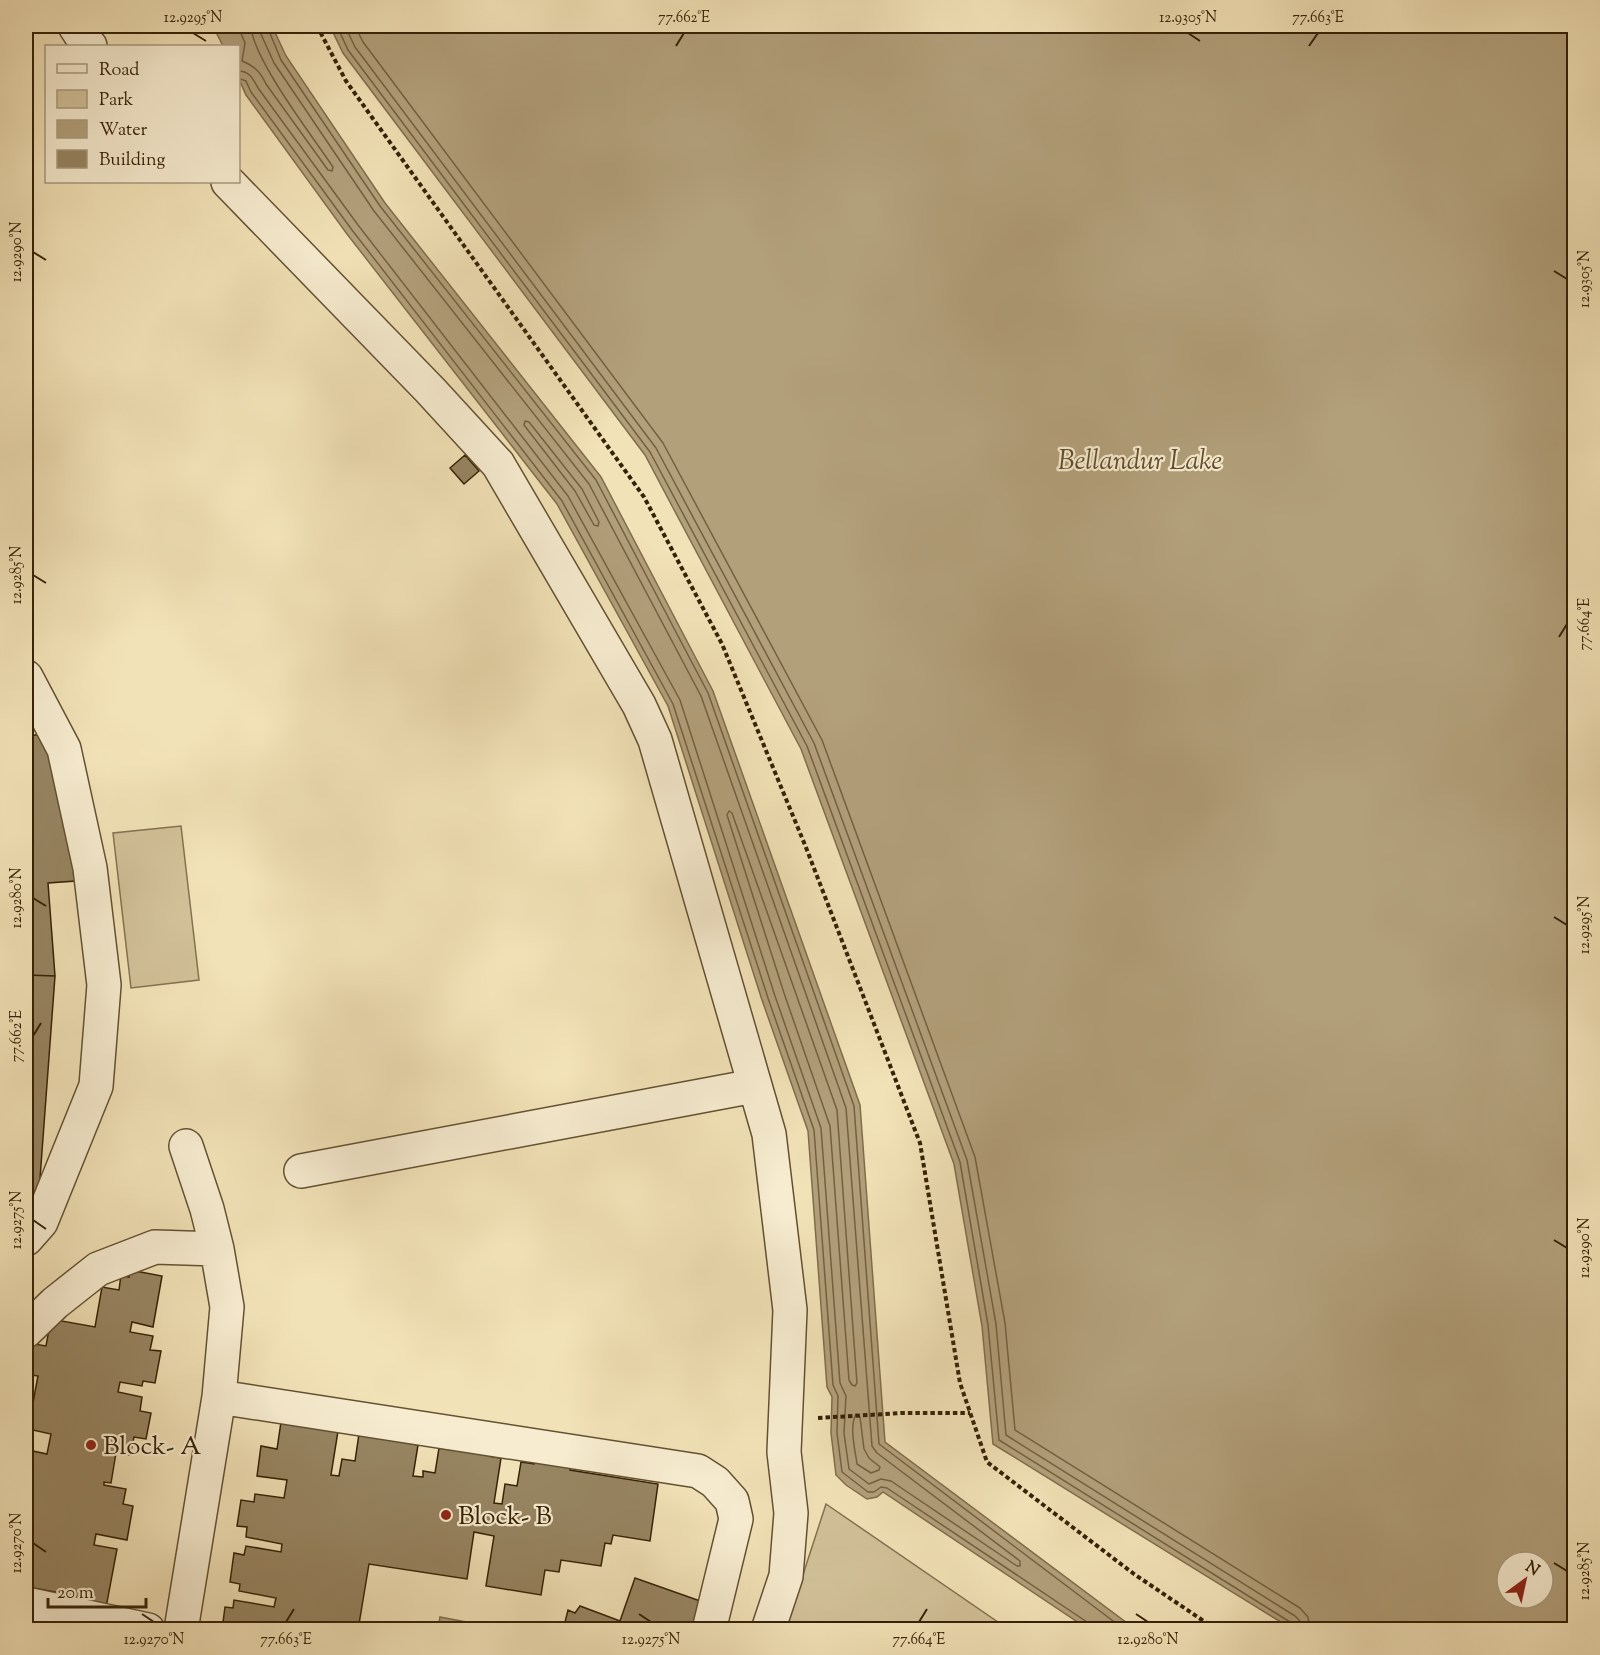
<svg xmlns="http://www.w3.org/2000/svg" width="1600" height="1655" viewBox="0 0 1600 1655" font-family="'Sorts Mill Goudy',serif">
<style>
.green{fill:#d2c199;stroke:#847150;stroke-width:1.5}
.water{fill:#b2a07b;stroke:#806d4c;stroke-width:1.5;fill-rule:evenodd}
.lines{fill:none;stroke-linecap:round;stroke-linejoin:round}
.shore{stroke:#746040;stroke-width:1.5}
.building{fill:#978562;stroke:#352106;stroke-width:1.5}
.street-casing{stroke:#645132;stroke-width:36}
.path{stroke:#352106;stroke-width:4;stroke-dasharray:4.5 3;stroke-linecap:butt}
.street{stroke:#f7ecd0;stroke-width:33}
.ticks{fill:none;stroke:#352106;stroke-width:2}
.poi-dot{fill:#8f2418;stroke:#f7ecd0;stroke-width:2}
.labels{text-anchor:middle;stroke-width:4.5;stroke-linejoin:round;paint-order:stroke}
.poi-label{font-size:26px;fill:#352106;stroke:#f7ecd0;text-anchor:start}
.water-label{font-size:27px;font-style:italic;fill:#614d2f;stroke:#f7ecd0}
.neatline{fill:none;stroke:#352106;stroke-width:2}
.ticks-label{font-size:15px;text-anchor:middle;fill:#352106}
</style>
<rect width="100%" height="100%" fill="#f2e2b7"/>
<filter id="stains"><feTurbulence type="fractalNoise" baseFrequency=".00333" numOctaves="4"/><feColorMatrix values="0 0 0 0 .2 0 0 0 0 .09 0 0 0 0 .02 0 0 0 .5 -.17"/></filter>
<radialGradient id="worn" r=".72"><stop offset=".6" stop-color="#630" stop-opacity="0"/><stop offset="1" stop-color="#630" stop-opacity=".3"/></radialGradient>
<path class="green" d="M181,826L199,980L131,988L113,833Z
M826,1504L1008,1629L785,1630Z"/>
<path class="water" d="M213,26H272L286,56L385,203L601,477L713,691L860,1105L885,1442L1135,1629H1088L883,1492L877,1497L867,1499L846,1485L836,1475L831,1433L832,1397L827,1387L808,1131L762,1000L668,706L557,504L347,234L246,95L239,79L238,46H223Z
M330,26H1574V1629H1292L993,1444L982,1326L954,1164L801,749L645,455L343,53ZM1507,1562H1543V1598H1507Z
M440,1617L488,1626L487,1629H438Z"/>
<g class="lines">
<path class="shore" d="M238,26L245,43L242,61C254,66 260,71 266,84L328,170L332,171L333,167C313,137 252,58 251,26
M267,26L281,60L380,206L596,480L708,693L854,1106L879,1444L1125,1630
M337,26L348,50L650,452L807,746L960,1162L988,1325L999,1440L1290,1622L1294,1630
M345,26L355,47L656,448L814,743L967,1160L996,1324L1006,1435L1295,1616L1300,1621L1301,1630
M355,26L363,42L663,443L822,740L975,1157L1005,1323L1015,1430L1300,1608L1308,1617L1310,1630
M238,71C250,71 253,79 258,88L358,225L568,496L680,700L775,996L821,1128L840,1383L846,1396L844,1433L849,1469L869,1484L881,1479L891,1481L1017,1566H1020V1561L877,1453L872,1446L846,1108L701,696L589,484L374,211L274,63L260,32V26
M238,78L246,81L251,92L352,230L562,501L673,704L768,998L814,1130L833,1385L838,1396L837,1433L842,1472L868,1492H874L881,1487L887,1488L1087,1622L1091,1630
M525,421L529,422L582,489L599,522L598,526L594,525L575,491L524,425Z
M729,811L732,813L837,1110L857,1383L855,1386L852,1385L849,1380L830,1126L784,993L727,815Z
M856,1414L860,1417L864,1449L869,1458L880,1467L879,1470L871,1473L857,1464C855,1449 849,1427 856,1414Z"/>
</g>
<path class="building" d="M465,455L479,471L464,484L450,468Z
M49,732L76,881L48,883L55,976L26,975V737Z
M26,975L55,976L39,1192L26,1190Z
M130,1270L162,1276L153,1327L132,1322L130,1332L153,1336L150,1350L161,1351L155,1383L143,1381L142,1386L120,1382L118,1392L142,1397L140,1411L151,1413L146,1439L134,1437L130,1455L116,1453L111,1483L104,1482V1485L126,1489L123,1504L133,1506L127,1540L96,1534L94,1545L117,1549L105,1613L59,1605L61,1593L29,1587L27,1597L26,1596V1501L29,1483L26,1482V1463L28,1450L47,1454L51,1434L28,1429L38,1376L26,1374V1358L28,1343L46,1346L51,1319L95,1327L102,1287L119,1290L121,1275L129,1277Z
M281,1422L338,1431L331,1475L339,1476L342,1459L355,1461L359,1434L409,1432L407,1443L418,1445L413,1476L423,1477V1471L435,1473L439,1448L452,1450L454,1439L490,1445L489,1456L501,1458L494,1503L502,1504L505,1484L517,1486L521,1462L534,1464L535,1454L571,1460L570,1470L658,1484L650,1541L613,1535L611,1544L605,1543L601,1566L561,1560L559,1572L545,1570L541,1595L486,1586L494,1536L474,1532L467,1579L369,1564L358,1630H222L225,1607L233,1608L234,1600L274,1607L276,1598L239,1591L240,1584L230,1582L234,1553L244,1555L246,1546L281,1552L282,1544L246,1537L247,1527L237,1526L241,1500L254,1502L255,1494L284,1498L287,1480L257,1476L261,1446L277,1449Z
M635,1578L703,1602L694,1630H563L568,1610L575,1613L580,1606L620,1621Z"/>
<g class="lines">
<defs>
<path id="street" d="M75,26L86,43L90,46
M228,182L430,390L498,464L639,705L655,740L769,1134L790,1310L784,1452L791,1513L786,1576L768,1630
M26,677L64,749L90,868L104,985L96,1086L41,1222L26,1239
M301,1171L754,1086
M26,1331L55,1303L98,1269L155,1247L217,1249
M219,1397L698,1471L715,1482L732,1501L736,1519L709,1630
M26,1604L148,1630
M181,1630L219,1397L227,1307L217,1249L207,1209L186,1146"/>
</defs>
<use href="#street" class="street-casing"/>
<path class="path" d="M317,26L346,81L644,497L722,644L805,845L920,1143L960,1383L987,1462L1134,1574L1217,1630
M818,1418L902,1413H970"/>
<use href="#street" class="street"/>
</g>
<path class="ticks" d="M193,33L206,41M1188,33L1200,41M676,46L684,33M1309,46L1318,33M33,252L46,260M1554,271L1567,279M33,575L46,583M1559,637L1567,624M33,898L46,906M1554,917L1567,925M33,1036L41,1023M33,1220L46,1229M1554,1240L1567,1248M33,1543L46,1552M1554,1563L1567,1571M142,1614L154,1622M639,1614L651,1622M1136,1614L1148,1622M286,1622L294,1609M919,1622L927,1609"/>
<g class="poi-dot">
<circle cx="91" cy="1445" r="6"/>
<circle cx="446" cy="1515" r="6"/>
</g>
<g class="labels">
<g class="poi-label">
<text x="103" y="1454">Block- A</text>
<text x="458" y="1524">Block- B</text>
</g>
<g class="water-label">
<text x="1140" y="469">Bellandur Lake</text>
</g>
</g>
<rect width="1600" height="1655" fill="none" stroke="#f2e2b7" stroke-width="66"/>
<rect x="45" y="45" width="195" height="138" fill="#f7ecd0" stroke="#a99b7f" stroke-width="1.5"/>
<rect x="57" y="64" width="30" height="9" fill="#f7ecd0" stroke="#a99b7f" stroke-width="1.5"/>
<text x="99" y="75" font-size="18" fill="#352106">Road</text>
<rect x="57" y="90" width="30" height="18" fill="#d2c199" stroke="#a99b7f" stroke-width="1.5"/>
<text x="99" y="105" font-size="18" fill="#352106">Park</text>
<rect x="57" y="120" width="30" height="18" fill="#b2a07b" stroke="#a99b7f" stroke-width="1.5"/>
<text x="99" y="135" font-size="18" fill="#352106">Water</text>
<rect x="57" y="150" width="30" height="18" fill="#978562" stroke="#a99b7f" stroke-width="1.5"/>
<text x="99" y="165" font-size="18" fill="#352106">Building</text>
<g transform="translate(1525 1580) rotate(33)"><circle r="28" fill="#f7ecd0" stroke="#a99b7f" stroke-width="1.5"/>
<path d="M0-4.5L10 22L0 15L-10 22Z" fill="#8f2418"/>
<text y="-9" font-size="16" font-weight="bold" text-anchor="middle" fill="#352106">N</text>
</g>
<path d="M48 1598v9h98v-9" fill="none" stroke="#352106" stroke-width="3"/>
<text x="57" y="1598" font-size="18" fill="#352106" stroke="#f7ecd0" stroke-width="4.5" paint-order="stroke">20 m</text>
<rect x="33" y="33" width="1534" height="1589" class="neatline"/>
<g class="ticks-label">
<text x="193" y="22">12.9295°N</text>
<text x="684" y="22">77.662°E</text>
<text x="1188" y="22">12.9305°N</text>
<text x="1318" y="22">77.663°E</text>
<text transform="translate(16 252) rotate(-90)" y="5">12.9290°N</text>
<text transform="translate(1584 279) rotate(-90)" y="5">12.9305°N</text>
<text transform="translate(16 575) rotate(-90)" y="5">12.9285°N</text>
<text transform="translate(1584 624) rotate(-90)" y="5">77.664°E</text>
<text transform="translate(16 898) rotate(-90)" y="5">12.9280°N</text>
<text transform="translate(1584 925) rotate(-90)" y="5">12.9295°N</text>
<text transform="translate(16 1036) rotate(-90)" y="5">77.662°E</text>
<text transform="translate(16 1220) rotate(-90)" y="5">12.9275°N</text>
<text transform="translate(1584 1248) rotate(-90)" y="5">12.9290°N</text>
<text transform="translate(16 1543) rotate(-90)" y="5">12.9270°N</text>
<text transform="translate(1584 1571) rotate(-90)" y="5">12.9285°N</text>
<text x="154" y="1644">12.9270°N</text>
<text x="286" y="1644">77.663°E</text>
<text x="651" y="1644">12.9275°N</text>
<text x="919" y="1644">77.664°E</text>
<text x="1148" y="1644">12.9280°N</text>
</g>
<rect width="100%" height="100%" filter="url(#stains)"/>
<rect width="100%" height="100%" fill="url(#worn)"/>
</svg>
